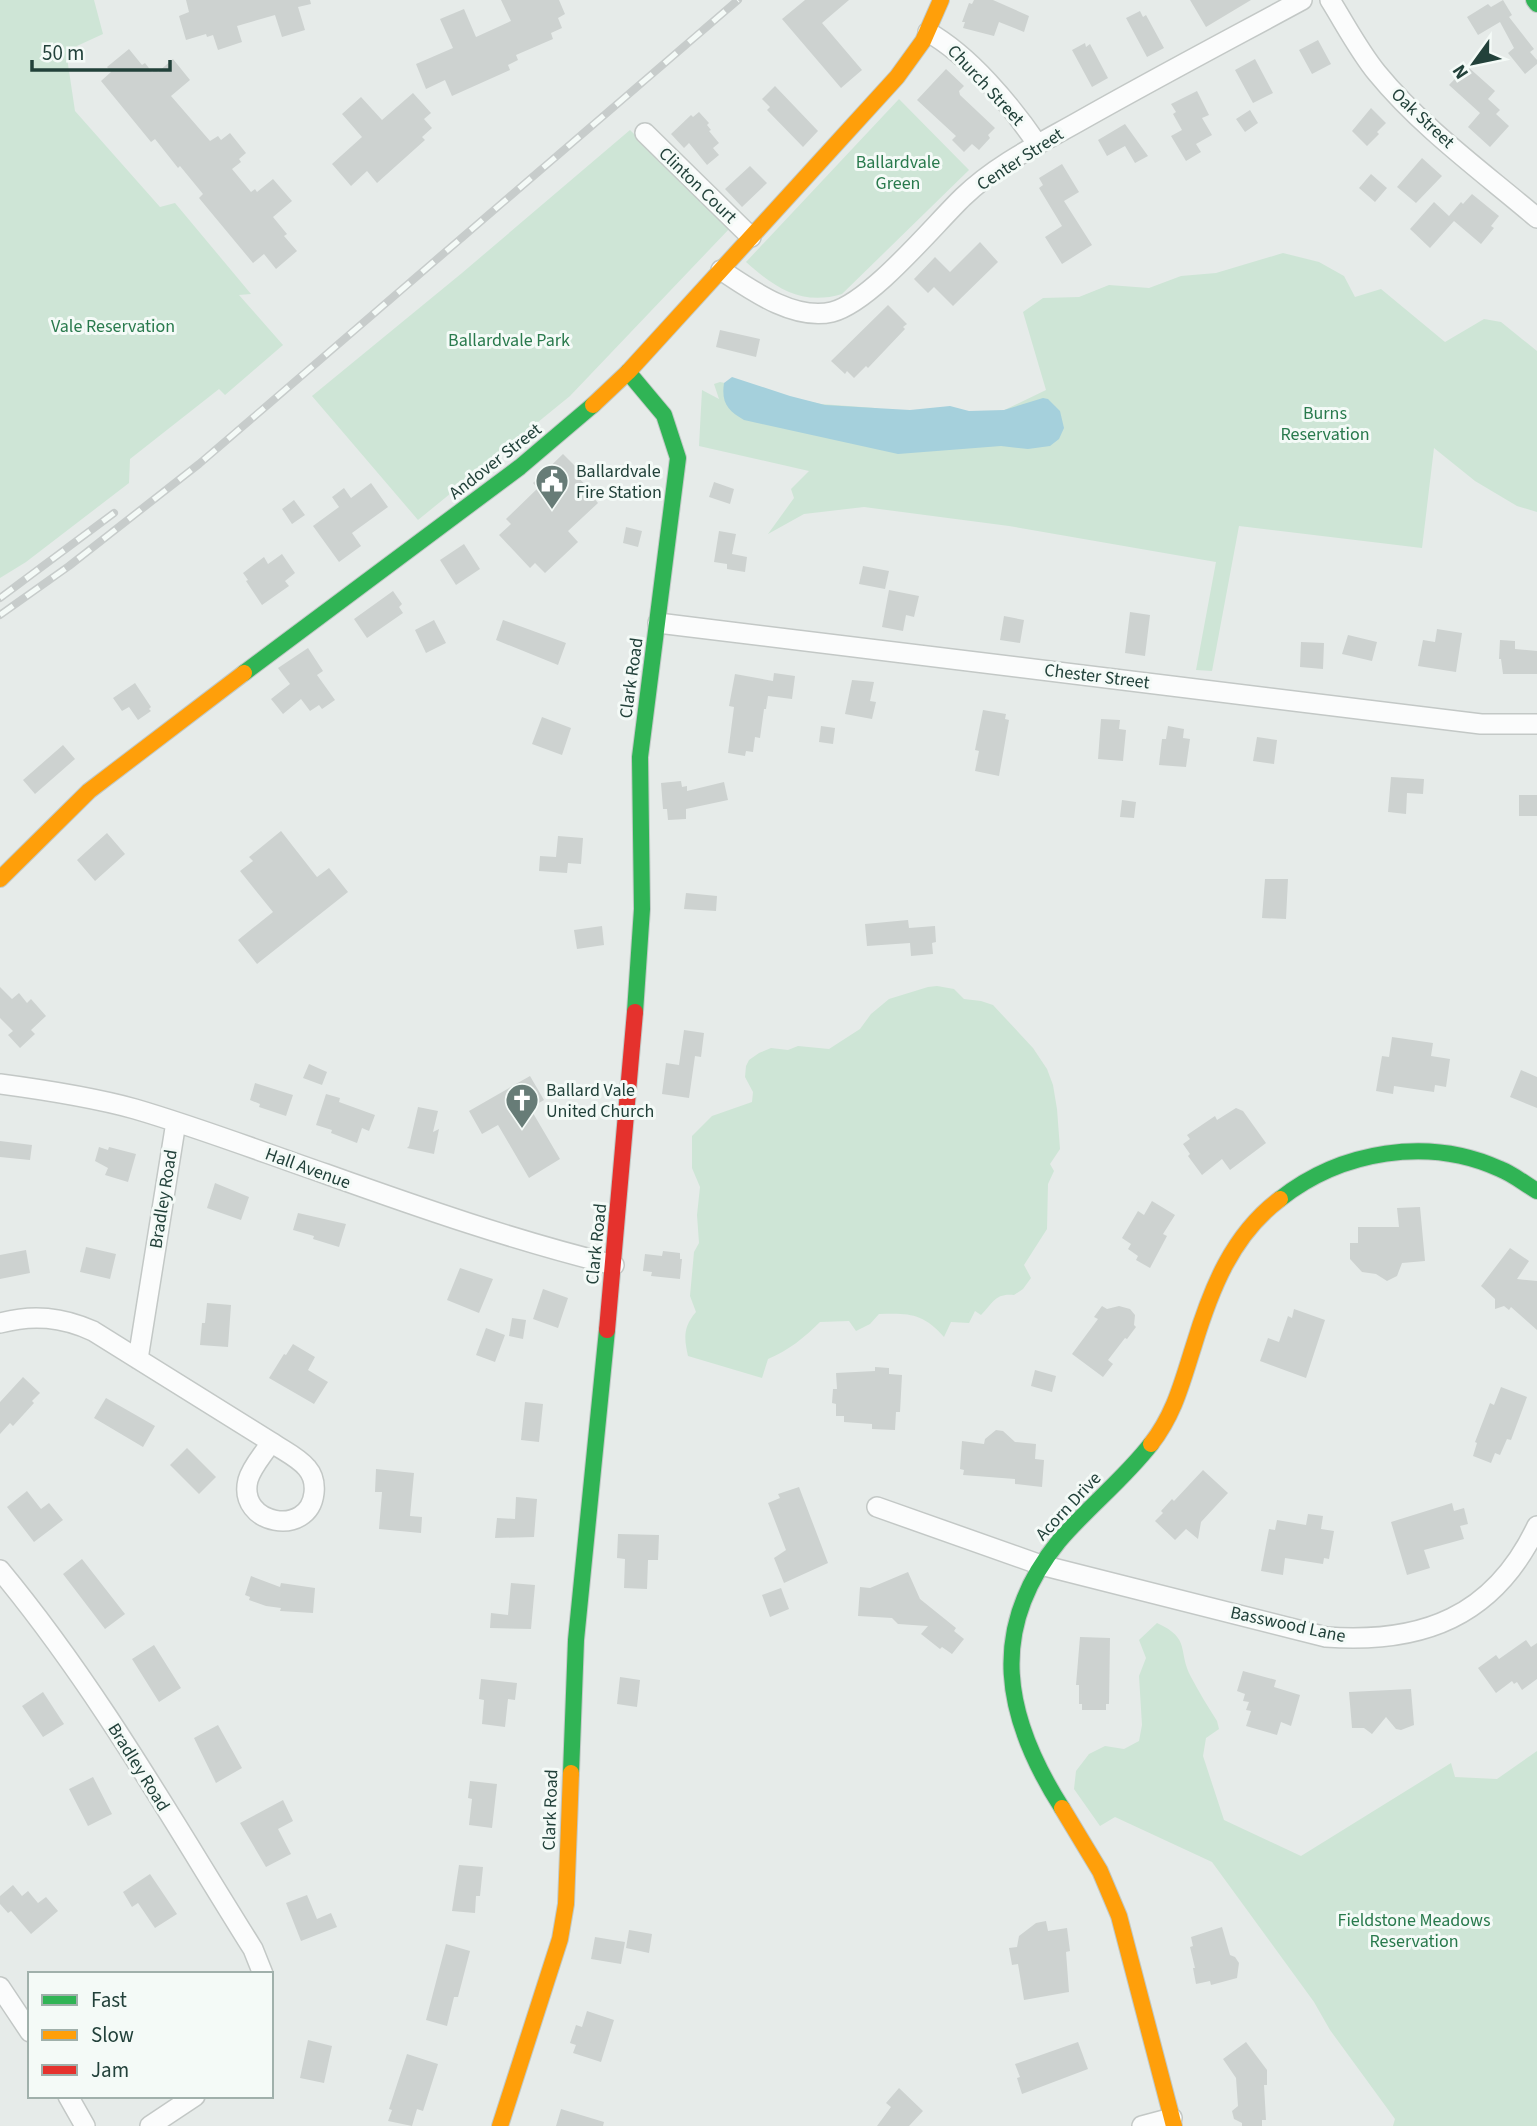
<svg xmlns="http://www.w3.org/2000/svg" width="1537" height="2126" viewBox="0 0 1537 2126" font-family="'Source Sans 3',sans-serif">
<style>
.green{fill:#cee5d6}
.water{fill:#a5d0dc}
.building{fill:#cdd2d0}
.lines{fill:none;stroke-linecap:round;stroke-linejoin:round}
.street-casing{stroke:#c3c8c6;stroke-width:22}
.fast-casing{stroke:#c1c9c6;stroke-width:18}
.slow-casing{stroke:#c1c9c6;stroke-width:18}
.jam-casing{stroke:#c1c9c6;stroke-width:18}
.street{stroke:#fbfcfc;stroke-width:19}
.fast{stroke:#30b455;stroke-width:16}
.slow{stroke:#ff9f0a;stroke-width:16}
.jam{stroke:#e5322d;stroke-width:16}
.rail-casing{stroke:#c7cccb;stroke-width:8}
.rail{stroke:#f4faf7;stroke-width:5;stroke-dasharray:16;stroke-linecap:butt}
.labels{text-anchor:middle;stroke-width:6;stroke-linejoin:round;paint-order:stroke}
.street-label{font-size:18px;fill:#22413a;stroke:#f4faf7}
.park-label{font-size:18px;fill:#297a4d;stroke:#f4faf7}
.poi-label{font-size:18px;fill:#22413a;stroke:#f4faf7;text-anchor:start}
</style>
<rect width="100%" height="100%" fill="#e6ebe9"/>
<path class="green" d="M0,0H94L103,34L66,51L75,111L160,207L175,203L251,294L239,295L283,345L225,395L219,389L130,459L129,483L26,562L0,578Z
M899,99L969,170L842,294C802,306 775,288 746,262Z
M630,130L730,228L570,396L418,520L312,396L462,273Z
M1283,253L1319,262L1344,276L1355,297L1381,289L1445,342L1484,319L1501,322L1537,351V512L1517,506L1475,481L1434,448L1422,548L1239,526L1212,671L1196,670L1216,562L1009,526L864,507L804,514L768,534L794,498L791,489L809,471L699,446L702,390L719,399L714,384L720,382L821,404L875,408L900,413L996,414L1046,390L1023,312L1043,298L1079,297L1109,285L1149,288L1181,276L1216,273Z
M937,986L954,989L964,999L981,1001L993,1005L1033,1048L1047,1069L1053,1085L1057,1109L1060,1149L1050,1164L1054,1171L1048,1184L1047,1229L1024,1265L1031,1278L1023,1289L1014,1295C995,1293 993,1303 981,1315L975,1311L969,1323L951,1322L944,1337C923,1313 909,1313 879,1314L870,1324L856,1331L849,1321L820,1322C804,1338 789,1350 768,1359L762,1378L688,1356C684,1338 683,1327 696,1312L690,1296L694,1252L699,1243L697,1215L700,1187L692,1168V1136L712,1116L752,1102L753,1092L745,1077L746,1066L749,1060L759,1053L771,1048L788,1050L798,1046L829,1049L860,1029L871,1014L889,999L928,987Z
M1157,1623C1192,1639 1177,1651 1191,1677C1199,1692 1208,1707 1217,1721L1219,1729L1206,1738L1203,1756L1224,1820L1301,1856L1451,1763L1455,1777L1497,1779L1537,1751V2126H1393L1395,2119L1330,2030L1314,2002L1212,1862L1115,1817L1100,1826L1074,1789L1076,1771L1089,1754L1105,1746L1124,1749L1139,1741L1142,1725L1139,1676L1146,1658L1139,1640Z"/>
<path class="water" d="M732,377L790,396L825,405L875,408L910,410L950,406L969,411L1004,410L1043,398L1048,399L1060,411L1064,428L1059,439L1050,446L1028,449L1001,446L898,454L744,420C728,411 721,403 724,383Z"/>
<path class="building" d="M186,0H310L311,4L298,7L305,30L282,37L275,15L237,26L242,42L218,50L213,35L207,37L206,34L186,40L179,16L189,12Z
M501,0H559L565,14L558,18L562,28L551,33L553,39L516,55L518,60L508,65L510,70L452,96L445,80L426,89L416,64L453,48L440,19L464,9L476,37L511,21Z
M805,0H849L822,23L862,70L841,88L782,19Z
M974,0H993L1029,16L1024,32L999,22L994,36L963,28L965,22H962L969,3L972,4Z
M1190,0H1251L1206,27Z
M1503,0L1512,15L1509,17L1534,49L1530,52L1537,60V64L1525,74L1508,53L1514,48L1500,22L1478,35L1467,17L1488,4L1491,7Z
M1140,11L1143,17L1146,15L1164,48L1147,57L1126,18Z
M1318,40L1331,64L1312,74L1299,50Z
M1085,43L1086,47L1090,44L1108,78L1092,87L1072,50Z
M129,49L142,65L145,63L152,72L156,69L158,72L173,59L190,80L171,96L210,141L218,136L221,140L230,133L246,153L239,159L241,162L232,169L251,192L255,189L257,192L273,179L292,201L273,217L287,234L284,236L297,251L276,269L264,254L253,263L199,198L203,194L180,166L178,168L155,139L151,142L101,81L111,72L107,67Z
M1255,59L1273,93L1253,103L1235,70Z
M1467,66L1495,91L1488,99L1500,110L1496,114L1509,126L1490,147L1468,127L1480,113L1449,85Z
M946,69L964,86L959,91L960,95L995,128L988,135L990,138L979,150L972,144L964,152L952,140L956,136L917,100Z
M775,86L818,131L803,147L767,110L770,107L762,99Z
M1197,91L1209,115L1202,118L1212,135L1196,144L1201,152L1186,161L1171,136L1182,130L1173,114L1176,112L1171,104Z
M413,93L431,113L424,119L432,128L422,137L425,140L377,183L367,171L351,186L332,164L362,137L342,114L361,97L382,120Z
M1371,108L1386,123L1377,132L1379,134L1367,146L1352,131Z
M1250,110L1258,123L1245,132L1236,119Z
M699,112L709,123L707,125L711,130L709,131L719,143L713,148L719,155L707,165L689,143L684,148L671,134L691,115L693,117Z
M1125,124L1148,156L1135,163L1125,146L1107,156L1098,140Z
M1422,158L1442,176L1416,203L1397,187Z
M1062,164L1079,192L1064,201L1092,245L1062,264L1045,237L1062,226L1039,188L1043,185L1039,178Z
M750,166L767,183L742,207L725,189Z
M1371,174L1387,188L1375,202L1359,188Z
M1472,194L1499,216L1491,226L1494,228L1481,244L1454,221L1430,248L1410,229L1434,202L1449,216L1461,202L1463,204Z
M980,242L998,262L953,306L934,287L928,293L914,279L935,257L950,272Z
M888,305L907,324L903,327L905,329L868,368L866,366L854,378L847,371L845,374L831,361Z
M720,330L760,339L756,357L716,347Z
M563,454L579,470L575,474L594,494L592,496L598,503L568,531L578,542L545,573L535,563L530,568L499,535L511,524L506,519L538,488L533,483Z
M714,482L734,489L730,504L709,497Z
M371,483L388,507L352,533L361,546L339,562L313,526L339,507L332,497L344,488L351,498Z
M294,500L305,515L292,524L282,509Z
M626,527L642,531L638,547L623,543Z
M719,531L736,534L732,554L747,557L745,572L727,569V564L714,562Z
M464,544L480,569L456,585L440,560Z
M282,554L295,573L285,581L289,586L262,605L246,581L248,580L243,573L264,557L268,564Z
M863,566L889,571L885,589L859,584Z
M889,590L919,596L914,617L906,615L903,631L882,627Z
M393,591L402,604L399,607L403,613L367,638L354,619Z
M1130,612L1150,615L1145,656L1125,653Z
M1004,616L1024,620L1020,643L1000,640Z
M434,620L446,643L426,653L415,630Z
M503,620L566,643L558,665L496,640Z
M1437,629L1462,633L1456,672L1418,666L1423,640L1435,642Z
M1348,635L1377,642L1372,661L1342,654Z
M1500,640L1515,641V649L1537,651V674H1503L1501,659H1499Z
M1301,642L1324,643L1323,669L1300,667Z
M308,648L323,671L317,675L335,700L322,709L319,705L310,711L301,699L283,714L271,699L290,684L278,668Z
M774,673L795,676L792,699L768,696L766,709H764L760,738L755,737L753,752L746,751L745,756L728,753L734,707L729,706L735,674L773,681Z
M852,680L874,682L870,701L876,702L872,719L845,714Z
M135,683L151,707L149,709L151,711L138,720L129,707L122,711L113,698Z
M983,710L1006,714L1005,719L1009,720L999,776L975,771L979,751L975,750Z
M542,717L571,728L562,755L532,744Z
M1101,719L1120,720L1119,729L1126,730L1123,761L1098,759Z
M821,726L835,728L833,744L819,742Z
M1168,726L1184,729L1183,738L1190,739L1186,767L1159,765L1162,739H1166Z
M1257,737L1277,740L1274,764L1253,761Z
M63,745L75,759L35,794L23,780Z
M1391,777L1424,779L1423,794L1407,793L1406,814L1388,812Z
M681,781L682,787L687,786V791L724,782L728,800L686,809V819L668,820L667,809H663L661,783Z
M1519,795H1537V816H1519Z
M1122,800L1136,802L1134,818L1120,817Z
M281,831L317,877L329,868L348,892L257,964L238,940L273,912L240,871L253,861L249,857Z
M107,833L125,854L95,881L77,860Z
M558,836L583,838L581,864L568,863L567,873L539,871L540,856L556,857Z
M1265,879H1288L1286,919L1262,918Z
M686,893L717,896L716,911L684,909Z
M908,920L909,928L935,926L936,942L932,943L933,954L911,956L910,943L867,946L865,924Z
M602,926L604,945L577,949L574,930Z
M0,987L12,999L19,993L27,1003L31,999L46,1016L31,1030L35,1034L20,1048L8,1035L13,1031L0,1018Z
M684,1030L704,1033L701,1057L695,1056L689,1098L662,1094L666,1063L679,1065Z
M1392,1037L1433,1043L1431,1056L1450,1059L1446,1087L1435,1085L1434,1092L1394,1086L1393,1094L1376,1091L1382,1056L1389,1057Z
M309,1064L327,1072L322,1085L303,1078Z
M1521,1070L1537,1077V1108L1510,1097Z
M530,1076L544,1100L530,1108L560,1159L529,1178L498,1125L482,1134L469,1111Z
M255,1083L293,1095L286,1116L259,1107L260,1104L250,1100Z
M326,1094L340,1098L339,1102L375,1115L369,1131L362,1128L357,1143L331,1133L332,1130L316,1125Z
M418,1107L438,1111L433,1132L439,1129L434,1154L407,1148L409,1146Z
M1236,1108L1243,1111L1266,1143L1230,1170L1222,1159L1202,1175L1188,1156L1190,1154L1183,1144L1190,1139L1187,1135L1215,1116L1217,1120Z
M0,1141L32,1145L30,1160L0,1157Z
M99,1147L108,1150L109,1147L136,1154L128,1182L105,1175L108,1168L95,1161Z
M215,1183L249,1197L241,1220L207,1208Z
M1152,1201L1175,1215L1163,1234L1167,1236L1150,1268L1136,1260L1138,1256L1128,1249L1131,1244L1122,1238L1138,1211L1144,1215Z
M1420,1207L1425,1261L1402,1263L1397,1276L1387,1281L1376,1274L1362,1272L1350,1259V1243H1358V1227H1399L1397,1208Z
M298,1213L346,1224L339,1247L313,1239L314,1236L293,1230Z
M86,1247L116,1254L110,1279L80,1272Z
M1510,1248L1529,1261L1517,1279L1537,1281V1330L1511,1307L1509,1310L1504,1306L1495,1309V1299L1481,1286Z
M26,1250L30,1273L0,1279V1255Z
M663,1251L680,1253V1259H682L680,1279L651,1276L652,1272L643,1271L645,1254L662,1256Z
M460,1268L493,1279L479,1313L447,1300Z
M543,1289L568,1298L558,1328L533,1319Z
M207,1303L231,1305L228,1347L200,1345L202,1323H205Z
M1102,1306L1107,1309L1119,1306L1130,1309L1135,1315L1134,1325L1136,1327L1127,1339L1125,1338L1108,1360L1113,1364L1103,1377L1072,1354L1098,1319L1094,1317Z
M1294,1309L1325,1320L1306,1378L1260,1361L1268,1338L1279,1342L1288,1316L1292,1318Z
M512,1318L526,1320L523,1339L509,1336Z
M486,1328L505,1335L495,1362L476,1355Z
M293,1344L315,1357L308,1370L328,1382L314,1404L269,1378L284,1354L286,1355Z
M875,1367L889,1368V1374L902,1375L900,1412H896L895,1430L872,1429V1424L844,1422V1416H836V1404L832,1403L833,1389H837L836,1373L875,1371Z
M1035,1370L1056,1376L1052,1392L1031,1386Z
M23,1377L40,1393L32,1401L34,1403L13,1426L10,1423L0,1434V1402Z
M1501,1387L1527,1397L1511,1440L1507,1439L1500,1455L1495,1453L1491,1463L1473,1456L1477,1443L1475,1442L1490,1403L1494,1405Z
M106,1398L155,1426L143,1447L94,1418Z
M525,1402L543,1404L539,1442L521,1440Z
M996,1430L1003,1431L1015,1442L1036,1444L1035,1459L1044,1460L1042,1487L1015,1484V1479L963,1475L964,1470L960,1469L962,1441L984,1444L985,1439Z
M187,1448L216,1477L199,1494L170,1465Z
M376,1469L414,1473L410,1516L422,1517L421,1533L379,1529L382,1492H375Z
M1203,1470L1228,1493L1201,1522L1198,1539L1186,1529L1175,1540L1155,1521L1163,1513L1161,1511L1172,1499L1174,1501Z
M799,1487L828,1563L784,1583L774,1558L786,1550L768,1503L780,1498L778,1494Z
M27,1491L41,1509L49,1503L63,1520L34,1542L7,1507Z
M516,1497L537,1499L534,1537L495,1538L497,1518L515,1519Z
M1452,1503L1454,1511L1464,1508L1468,1524L1460,1526L1464,1539L1424,1550L1430,1568L1407,1575L1391,1522Z
M1308,1514L1323,1516L1321,1529L1334,1531L1329,1559L1324,1558L1323,1564L1285,1558L1283,1575L1261,1571L1269,1529L1275,1530L1277,1520L1306,1525Z
M618,1534L659,1535L658,1560H648L647,1589L624,1588L625,1559L617,1558Z
M82,1559L125,1614L105,1629L63,1574Z
M908,1572L920,1599L956,1628L954,1631L964,1639L952,1654L942,1647L940,1649L921,1634L928,1626L898,1624L892,1618L858,1616L860,1587L870,1588Z
M251,1576L280,1587L281,1583L315,1588L313,1613L280,1611L281,1608L266,1606L249,1600L250,1597L245,1595Z
M511,1583L535,1585L531,1629L490,1628L491,1613L508,1615Z
M781,1588L789,1609L770,1617L762,1595Z
M1080,1637L1110,1638L1109,1704H1106V1710H1082V1704H1079V1685H1076Z
M1526,1640L1531,1647L1537,1643V1679L1522,1690L1517,1682L1514,1684L1512,1681L1496,1693L1478,1668L1496,1655L1499,1659Z
M154,1645L181,1688L159,1702L132,1659Z
M1243,1671L1276,1680L1274,1687L1300,1695L1291,1726L1281,1722L1277,1735L1246,1726L1251,1711L1246,1710L1249,1702L1243,1701L1245,1694L1237,1691Z
M620,1677L640,1680L637,1707L617,1704Z
M481,1679L517,1683L515,1700L508,1699L505,1727L482,1724L484,1700L479,1699Z
M1411,1689L1414,1725L1401,1730L1396,1729L1386,1717L1372,1734L1364,1728H1352L1349,1692Z
M43,1692L64,1724L43,1737L22,1706Z
M218,1725L242,1768L216,1783L194,1738Z
M93,1777L112,1814L88,1826L69,1789Z
M470,1781L497,1784L492,1828L469,1825L472,1799L468,1798Z
M283,1800L293,1821L278,1829L291,1854L266,1867L240,1823Z
M459,1865L483,1867L480,1896H476L475,1913L452,1911Z
M150,1874L177,1914L155,1928L138,1903L132,1907L123,1892Z
M13,1885L22,1896L28,1891L38,1903L46,1897L58,1911L31,1934L11,1911L8,1913L0,1904V1896Z
M307,1895L317,1919L331,1913L337,1927L301,1941L286,1903Z
M1046,1921L1048,1931L1067,1928L1070,1951L1066,1952L1069,1992L1024,2000L1018,1964L1012,1965L1009,1948L1017,1947L1019,1936L1036,1923Z
M1222,1927L1230,1955L1235,1957L1239,1963L1237,1978L1211,1985L1210,1981L1196,1984L1193,1968H1195L1190,1947L1193,1946L1191,1937Z
M629,1930L652,1934L649,1953L626,1948Z
M595,1937L625,1942L621,1964L591,1959Z
M446,1944L470,1951L458,1997H454L447,2026L426,2020Z
M587,2011L614,2020L601,2062L573,2053L576,2045L570,2043L576,2025L582,2027Z
M308,2040L332,2046L324,2083L300,2078Z
M1078,2042L1088,2069L1022,2094L1017,2078L1020,2077L1015,2064Z
M1246,2042L1267,2070V2085H1264L1266,2120H1262V2126H1242V2123L1234,2119L1232,2111L1238,2106L1236,2078L1223,2059Z
M407,2054L438,2064L423,2111L417,2109L412,2126L388,2121L392,2110L389,2109Z
M899,2088L923,2111L909,2126H877L891,2107L886,2103Z
M561,2109L604,2122L603,2126H556Z"/>
<g class="lines">
<defs>
<path id="street" d="M1330,0C1345,24 1359,51 1377,73C1422,128 1483,172 1537,218
M928,32C970,56 1010,104 1038,145
M645,133L751,237
M721,270C751,290 794,321 832,312C871,302 933,226 963,197C996,165 1039,144 1078,122C1152,80 1228,40 1302,0
M658,623L1481,724H1537
M0,1084C45,1090 91,1097 135,1109C200,1128 262,1152 326,1174C421,1208 516,1241 614,1265
M0,1323C33,1314 62,1317 93,1331L271,1442C282,1450 298,1457 307,1468C313,1475 315,1484 314,1493C309,1538 237,1525 248,1480C252,1466 264,1454 271,1442
M138,1359L176,1122
M877,1507L1041,1565L1326,1637C1422,1644 1494,1617 1537,1526
M0,1570C97,1687 172,1820 253,1949L263,1974
M0,1987L30,2032
M68,2096L85,2126
M150,2126L195,2096
M1142,2126L1172,2118"/>
<path id="fast" d="M1534,0L1537,4
M628,372L664,415L678,458L640,757L642,909L635,1012
M244,673L520,467L593,405
M1280,1199C1341,1151 1428,1136 1500,1169C1513,1174 1525,1184 1537,1191
M571,1773L576,1640L607,1330
M1062,1808C1004,1717 987,1630 1059,1541C1088,1507 1124,1479 1151,1444"/>
<path id="slow" d="M593,405L628,372L897,77L923,41L941,0
M0,879L89,791L244,673
M1151,1444C1175,1413 1182,1382 1194,1345C1211,1289 1232,1235 1280,1199
M1062,1808L1100,1871L1119,1916L1174,2126
M500,2126L560,1939L566,1904L571,1773"/>
<path id="jam" d="M607,1330L635,1012"/>
</defs>
<use href="#street" class="street-casing"/>
<use href="#fast" class="fast-casing"/>
<use href="#slow" class="slow-casing"/>
<use href="#jam" class="jam-casing"/>
<use href="#street" class="street"/>
<use href="#fast" class="fast"/>
<use href="#slow" class="slow"/>
<use href="#jam" class="jam"/>
<defs>
<path id="rail" d="M0,598L114,513
M0,615L69,566L199,464L738,0"/>
</defs>
<use href="#rail" class="rail-casing"/>
<use href="#rail" class="rail"/>
</g>
<defs>
<symbol id="civic-pin" viewBox="-11 -11 22 30"><path d="M0 17L-7.5 6A9.5 9.5 0 1 1 7.5 6Z" fill="#677c77" stroke="#f4faf7"/><path d="M-.6-6.5H3V-4.5H.6V-3L4-1V1h2V6H-6V1h2V-1L-.6-3ZM-1.2 2.5V6h2.4V2.5Z" fill="#fff"/></symbol>
<symbol id="church-pin" viewBox="-11 -11 22 30"><path d="M0 17L-7.5 6A9.5 9.5 0 1 1 7.5 6Z" fill="#677c77" stroke="#f4faf7"/><path d="M-1.2-6h2.4v3.5h3.3v2.4h-3.3V6h-2.4V-.1h-3.3v-2.4h3.3Z" fill="#fff"/></symbol>
</defs>
<g fill-rule="evenodd">
<use href="#civic-pin" x="533" y="462" width="38" height="52"/>
<use href="#church-pin" x="503" y="1081" width="38" height="52"/>
</g>
<g class="labels">
<g class="street-label">
<text transform="translate(986 85) rotate(47)" y="6">Church Street</text>
<text transform="translate(1423 118) rotate(43)" y="6">Oak Street</text>
<text transform="translate(1020 159) rotate(-33)" y="6">Center Street</text>
<text transform="translate(698 185) rotate(44)" y="6">Clinton Court</text>
<text transform="translate(495 461) rotate(-38)" y="6">Andover Street</text>
<text transform="translate(1097 676) rotate(7)" y="6">Chester Street</text>
<text transform="translate(631 678) rotate(-82)" y="6">Clark Road</text>
<text transform="translate(308 1168) rotate(20)" y="6">Hall Avenue</text>
<text transform="translate(163 1199) rotate(-81)" y="6">Bradley Road</text>
<text transform="translate(596 1244) rotate(-84)" y="6">Clark Road</text>
<text transform="translate(1068 1506) rotate(-47)" y="6">Acorn Drive</text>
<text transform="translate(1288 1624) rotate(12)" y="6">Basswood Lane</text>
<text transform="translate(139 1767) rotate(58)" y="6">Bradley Road</text>
<text transform="translate(550 1810) rotate(-88)" y="6">Clark Road</text>
</g>
<g class="park-label">
<text x="898" y="168">Ballardvale<tspan x="898" dy="21">Green</tspan></text>
<text x="113" y="332">Vale Reservation</text>
<text x="509" y="346">Ballardvale Park</text>
<text x="1325" y="419">Burns<tspan x="1325" dy="21">Reservation</tspan></text>
<text x="1414" y="1926">Fieldstone Meadows<tspan x="1414" dy="21">Reservation</tspan></text>
</g>
<g class="poi-label">
<text x="576" y="477">Ballardvale<tspan x="576" dy="21">Fire Station</tspan></text>
<text x="546" y="1096">Ballard Vale<tspan x="546" dy="21">United Church</tspan></text>
</g>
</g>
<rect x="28" y="1972" width="245" height="126" fill="#f4faf7" stroke="#a0b0ab" stroke-width="2"/>
<rect x="42" y="1995" width="35" height="10" fill="#30b455" stroke="#a0b0ab" stroke-width="2"/>
<text x="91" y="2007" font-size="21" fill="#22413a">Fast</text>
<rect x="42" y="2030" width="35" height="10" fill="#ff9f0a" stroke="#a0b0ab" stroke-width="2"/>
<text x="91" y="2042" font-size="21" fill="#22413a">Slow</text>
<rect x="42" y="2065" width="35" height="10" fill="#e5322d" stroke="#a0b0ab" stroke-width="2"/>
<text x="91" y="2077" font-size="21" fill="#22413a">Jam</text>
<g transform="translate(1474 63) rotate(237)" stroke="#f4faf7" stroke-width="5" paint-order="stroke">
<path d="M0-5L12 26L0 18L-12 26Z" fill="#22413a"/>
<text y="-10" font-size="19" font-weight="bold" text-anchor="middle" fill="#22413a">N</text>
</g>
<path d="M32 60v10h138v-10" fill="none" stroke="#22413a" stroke-width="3.5"/>
<text x="42" y="60" font-size="21" fill="#22413a" stroke="#f4faf7" stroke-width="5" paint-order="stroke">50 m</text>
</svg>
